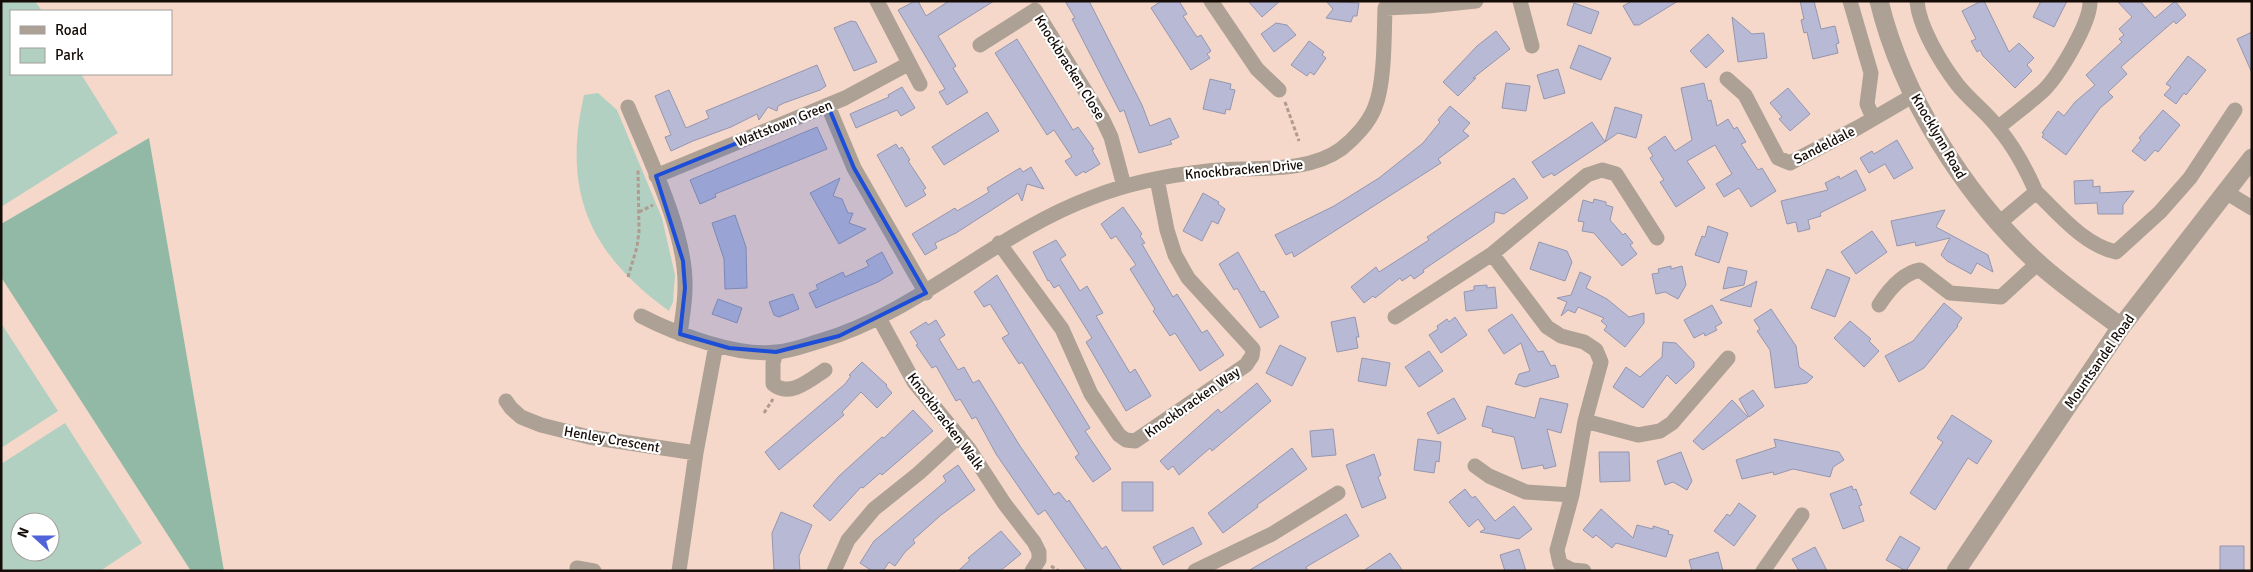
<svg xmlns="http://www.w3.org/2000/svg" width="2253" height="572" viewBox="0 0 2253 572" font-family="Signika,sans-serif">
<style>
.green{fill:#b1d0c1;fill-rule:evenodd}
.forest{fill:#91b9a6}
.building{fill:#b8b9d4;stroke:#9596b0}
.lines{fill:none;stroke-linecap:round;stroke-linejoin:round}
.path{stroke:#b19a8e;stroke-width:3;stroke-dasharray:4 2.5;stroke-linecap:butt}
.minor{stroke:#ada094;stroke-width:15}
.tertiary{stroke:#ada094;stroke-width:19}
.marked{fill:#1d4ed8;fill-opacity:0.2;stroke:#1d4ed8;stroke-width:4;stroke-linejoin:round}
.labels{text-anchor:middle;stroke-width:4.5;stroke-linejoin:round;paint-order:stroke}
.street-label{font-size:14px;fill:#150c07;stroke:#fff}
</style>
<rect width="100%" height="100%" fill="#f5d8c9"/>
<path class="green" d="M1,1H35L42,11H11V74H81L118,133L1,207Z
M598,93L617,110L662,218L675,275L673,302L669,311C589,253 562,192 584,95Z
M1,323L58,411L1,448Z
M65,423L142,543L100,571H1V464ZM20,522H50V552H20Z"/>
<path class="forest" d="M149,138L224,571H191L1,277V224Z"/>
<path class="building" d="M915,1H918L926,16L949,1H994L938,36L956,66L953,68L968,92L947,105L939,92L945,89L898,10Z
M1065,1H1089L1142,105L1150,126L1170,118L1179,137L1170,141L1172,144L1139,153L1124,110L1120,112L1072,19L1075,18Z
M1161,1H1179L1187,14L1183,16L1197,37L1201,35L1211,51L1207,54L1210,58L1191,70L1151,8Z
M1248,1H1280L1262,17Z
M1326,1L1359,3L1357,16H1353L1351,22L1326,18L1333,9Z
M1632,1H1678L1639,25H1634L1623,6Z
M1800,1H1814L1821,29L1835,26L1839,43L1836,44L1838,53L1813,59L1807,32L1804,33L1801,20L1804,19Z
M1981,1H1984L2009,52L2019,43L2034,58L2027,65L2032,71L2015,88L1983,56L1980,50L1977,52L1971,41L1976,39L1962,11Z
M2041,1H2067L2054,27L2033,17Z
M2117,1H2140L2155,18L2175,1L2186,15L2176,24L2174,21L2121,67L2127,74L2108,92L2113,97L2100,108L2066,155L2042,137L2044,134L2042,133L2058,111L2064,116L2075,102L2095,85L2086,75L2122,42L2119,39L2124,35L2119,29L2132,17Z
M1574,3L1599,12L1591,34L1567,25Z
M1732,17L1752,34L1764,33L1767,58L1738,62Z
M851,21L856,22L877,62L854,71L834,28Z
M1276,23L1287,25L1296,35L1274,52L1261,34Z
M1496,31L1510,49L1473,78H1476L1458,96L1443,82L1477,46Z
M2252,32V73L2237,39Z
M1708,34L1724,51L1706,68L1690,51Z
M1017,39L1073,130L1078,127L1094,149L1092,150L1100,164L1085,173L1084,171L1076,176L1065,161L1072,157L1054,130L1047,135L995,53Z
M1309,41L1324,52L1322,55L1326,58L1314,75L1310,72L1307,76L1291,65Z
M1579,45L1611,58L1601,80L1570,68Z
M2188,56L2206,70L2186,95L2184,93L2176,104L2164,95L2171,87L2166,84Z
M817,65L826,86L820,90L784,103L778,106L777,111L768,107L759,120L757,114L731,127L693,141L671,151L665,137L671,135L655,96L669,90L686,128L709,118L706,111Z
M1558,69L1565,93L1544,99L1537,75Z
M1210,79L1231,84L1230,89L1235,90L1230,110L1226,109L1225,114L1203,109Z
M1506,83L1530,86L1526,111L1502,108Z
M1704,83L1708,101L1711,100L1717,126L1728,119L1734,129L1737,127L1746,142L1741,144L1758,170L1762,168L1776,191L1751,207L1739,188L1724,197L1716,184L1732,174L1715,145L1687,161L1705,188L1676,207L1660,182L1664,180L1650,158L1653,156L1648,148L1665,136L1675,151L1692,140L1681,88Z
M902,87L915,108L901,116L897,110L856,128L850,114L889,97L888,95Z
M1788,88L1810,114L1790,131L1779,119L1782,117L1770,103Z
M1450,106L1470,123L1463,131L1469,136L1438,159L1441,163L1294,257L1292,252L1286,255L1275,235L1334,206L1379,178L1423,143L1440,122L1438,120Z
M1615,107L1642,115L1636,138L1618,133L1605,142Z
M2163,110L2180,125L2158,152L2155,150L2145,161L2132,151L2141,140L2139,138Z
M987,112L999,131L944,165L932,147Z
M1592,122L1605,142L1554,176L1552,173L1543,178L1532,162Z
M817,127L827,149L715,194L716,197L700,204L690,180Z
M1897,140L1913,168L1894,179L1885,164L1869,173L1860,158L1872,151L1874,154Z
M896,144L899,149L902,147L910,160L908,161L926,188L923,190L926,195L906,207L877,155Z
M1031,167L1044,189L1027,184L1022,201L1018,193L956,233L935,243L937,248L925,255L912,234L955,208L957,211L981,197L989,192L987,188L1020,168L1023,172Z
M1856,170L1866,190L1820,213L1821,216L1808,220L1810,229L1798,232L1796,222L1787,224L1781,201L1828,190L1825,183L1839,176L1840,179Z
M840,178L833,196L842,199L848,213H853L849,223L866,229L839,244L810,193Z
M1514,178L1528,198L1504,214L1495,212L1494,222L1423,270L1424,272L1414,279L1411,275L1402,281L1400,278L1375,298L1373,296L1364,303L1351,287L1376,267L1379,272L1429,240L1427,237Z
M2093,180V187L2100,186V193L2134,191L2123,205V214H2098L2097,203L2075,204L2074,181Z
M1203,193L1219,202L1218,204L1225,209L1218,224L1212,221L1202,241L1183,231Z
M1594,199L1606,202V205L1613,207L1610,220L1623,235L1625,233L1633,243L1630,245L1637,254L1622,266L1594,233L1582,231L1584,222L1578,221L1583,200L1593,203Z
M1123,207L1142,234L1140,236L1145,243L1142,244L1173,297L1177,294L1202,333L1207,330L1224,355L1200,371L1175,333L1170,336L1153,311L1155,309L1130,269L1136,265L1116,236L1111,239L1101,224Z
M1945,210L1936,227L1988,255L1993,272L1977,263L1971,274L1947,261L1941,255L1950,238L1916,246L1915,242L1897,246L1891,221Z
M735,215L746,247L747,288L725,289L724,259L712,223Z
M1708,226L1728,233L1719,263L1695,255L1702,236L1705,237Z
M1872,231L1887,252L1856,274L1841,252Z
M1056,240L1066,255L1060,259L1080,291L1087,286L1103,313L1096,316L1130,373L1135,369L1151,396L1126,411L1086,342L1092,338L1059,285L1054,288L1049,280L1048,281L1033,252Z
M1539,242L1567,251L1572,262L1565,281L1530,269Z
M882,252L893,273L878,282L816,308L809,293L818,289L816,285L843,272L845,277L869,266L866,261Z
M1238,252L1261,292L1264,291L1279,317L1260,328L1237,288L1234,290L1219,264Z
M1671,266V269L1682,266L1686,285L1678,299L1665,292L1656,294L1652,274L1659,273L1658,269Z
M1728,267L1747,271L1744,285L1723,289Z
M1827,269L1850,278L1835,317L1811,308Z
M1580,272L1591,277L1586,288L1607,299L1629,317L1644,313V323L1625,347L1604,330L1607,326L1601,321L1604,318L1578,307L1575,313L1568,310L1561,316L1567,302L1557,298L1571,295Z
M997,275L1090,428L1085,431L1111,469L1093,482L1075,457L1079,454L1038,388L1022,362L1019,364L1002,338L1009,334L990,304L984,307L974,292Z
M1757,281L1751,307L1720,300Z
M1487,285V288L1495,287L1497,308L1466,311L1464,292L1474,290V286Z
M793,294L799,309L779,317L774,315L769,302Z
M718,299L742,308L737,323L712,314Z
M1944,303L1962,318L1957,325L1958,326L1924,368L1899,382L1885,356L1913,341Z
M1712,305L1722,323L1715,327L1717,330L1705,336L1704,333L1694,338L1684,320Z
M1771,309L1796,346L1799,367L1813,377L1807,383L1775,388L1770,350L1757,331L1760,329L1754,320Z
M1512,314L1538,352L1543,351L1551,366L1555,365L1559,377L1525,387L1515,384L1519,374L1530,371L1521,343L1504,354L1488,330Z
M1355,317L1359,337H1356L1358,348L1337,352L1331,322Z
M1455,317L1467,335L1441,353L1429,335L1438,329L1437,326L1447,319L1449,322Z
M936,320L945,335L939,339L958,370L964,367L973,383L979,380L1020,446L1054,495L1059,492L1067,502L1069,500L1102,549L1106,546L1122,571H1087L1045,510L1038,515L996,454L976,417L972,419L960,399L956,401L936,366L932,368L916,345L918,344L910,332L926,322L928,325Z
M1850,321L1871,339L1869,341L1879,351L1864,367L1834,338Z
M1663,342L1676,343L1694,362V367L1676,384L1667,375L1643,408L1613,387L1626,367L1640,377L1642,375L1662,357Z
M1280,345L1306,358L1292,386L1266,373Z
M1429,351L1443,371L1419,387L1405,367Z
M1362,358L1390,363L1386,386L1358,381Z
M862,362L887,385L886,386L892,393L877,408L861,392L842,412L844,415L779,470L765,452L845,384L851,376L849,375Z
M1257,383L1271,401L1212,451L1210,448L1179,475L1173,466L1168,470L1160,461L1218,409L1221,413Z
M1753,390L1764,406L1749,417L1739,399Z
M1454,398L1466,419L1438,434L1427,413Z
M1540,398L1568,404L1561,433L1547,429L1556,466L1544,469L1543,465L1522,469L1514,437L1492,432L1493,429L1482,426L1487,406L1535,418Z
M1732,400L1748,417L1703,450L1693,441Z
M913,410L933,431L882,475L880,473L863,488L861,487L830,521L813,506L839,476L882,437L884,438Z
M1952,415L1992,441L1977,464L1968,458L1935,510L1910,493L1943,442L1937,438Z
M1333,429L1336,455L1312,457L1310,431Z
M1418,439L1441,442L1439,462L1436,461L1434,473L1414,470Z
M1774,439L1839,452L1844,460L1833,467L1830,477L1793,469L1774,475L1773,472L1742,479L1736,460L1776,447Z
M1292,448L1307,469L1257,505L1258,507L1223,533L1208,513Z
M1599,452H1629L1630,481L1600,482Z
M1681,452L1692,481L1687,490L1673,482L1665,485L1657,461Z
M1374,454L1381,475L1378,477L1386,498L1362,508L1346,465Z
M958,465L975,490L941,515L913,540L915,543L905,552L895,566L889,562L883,571H872L860,563L874,541L946,481L943,476Z
M1122,482H1153V511H1122Z
M1852,486L1853,490L1856,489L1862,505L1859,506L1864,521L1843,529L1830,494Z
M1465,489L1472,498L1475,496L1495,521L1514,506L1532,529L1519,539L1480,532L1485,529L1478,519L1469,527L1449,502Z
M1739,503L1756,516L1734,546L1714,531L1727,514L1730,516Z
M1601,509L1633,538L1637,525L1653,529V526L1669,531L1668,534L1673,535L1666,557L1616,543L1612,548L1596,535L1593,538L1583,530Z
M781,512L812,525L799,556L800,571H774L772,533Z
M1346,514L1359,536L1306,567L1308,571H1248Z
M1193,527L1202,544L1163,565L1153,547Z
M1001,531L1021,554L1000,571H958L970,560L968,558Z
M1900,536L1920,548L1906,571L1886,560Z
M2220,546H2244V571H2220Z
M1815,547L1827,571H1799L1792,559Z
M1519,549L1526,571H1505L1500,555Z
M1718,552L1723,571H1692L1689,560Z
M1390,553L1403,571H1363Z"/>
<g class="lines">
<path class="path" d="M1285,102L1299,141
M639,212L653,205
M628,277L637,247L639,232L638,170
M764,413L773,399
M1051,566L1059,571"/>
<path class="minor" d="M877,1L920,84
M1211,1L1257,69L1279,90
M1520,1L1532,46
M1850,1L1871,73L1867,104L1873,118
M1917,1C1919,27 1941,63 1957,84C1969,100 1987,112 1999,129C2015,148 2026,169 2036,192
M980,45L1035,10L1102,118L1111,137L1124,186
M1727,79L1745,95L1778,158L1790,163L1859,127L1914,95
M828,106L854,168L926,293
M628,107C649,158 687,234 685,288C685,303 682,319 680,334
M1999,127C2013,115 2030,103 2044,90C2059,75 2091,22 2090,1
M656,176L845,98L908,64
M2224,191L2252,208
M1998,224L2036,192C2059,214 2084,245 2116,252L2160,212L2190,178L2235,110
M999,243L1062,329L1091,394L1119,435L1126,440L1135,441L1246,365L1252,356L1253,349L1188,278L1175,255L1167,230L1157,179
M1492,254L1547,327L1561,336L1584,342L1596,350L1601,362L1585,421L1572,495L1557,550L1560,564L1572,570L1584,571
M1879,305C1888,291 1903,273 1920,270L1950,293L2001,297L2038,263
M641,316C676,334 737,357 776,352C791,351 806,345 820,341C921,311 995,233 1093,197C1129,183 1169,175 1208,171C1250,166 1305,175 1341,149C1354,139 1369,123 1375,107C1385,82 1384,35 1385,8L1428,6L1476,1
M1395,317L1492,254L1587,175L1602,170L1616,174L1657,238
M879,318L914,382L969,449L1004,503L1034,542L1039,552V560L1032,571
M776,352L773,363V384C790,398 810,380 825,370
M506,401L511,408L521,417L541,425L589,437L696,453
M1585,421L1638,435L1660,431L1672,423L1728,358
M1475,466L1489,476L1526,492L1572,495
M577,568L594,571
M679,571L696,453L716,345
M834,571L848,540L874,509L919,473L959,436
M1195,571L1272,534L1338,493
M1763,571L1802,515"/>
<path class="tertiary" d="M1879,1C1902,96 1965,196 2037,262C2063,286 2093,306 2121,327
M1956,571L2121,327L2252,158"/>
</g>
<path class="marked" d="M828,106L854,168L926,293L839,336L776,352L729,348L680,334L685,288L683,261L656,176Z"/>
<g class="labels">
<g class="street-label">
<text transform="translate(1070 67) rotate(58)" y="5">Knockbracken Close</text>
<text transform="translate(784 123) rotate(-22)" y="5">Wattstown Green</text>
<text transform="translate(1939 136) rotate(60)" y="5">Knocklynn Road</text>
<text transform="translate(1824 145) rotate(-27)" y="5">Sandeldale</text>
<text transform="translate(1244 169) rotate(-5)" y="5">Knockbracken Drive</text>
<text transform="translate(2099 361) rotate(-55)" y="5">Mountsandel Road</text>
<text transform="translate(1192 402) rotate(-35)" y="5">Knockbracken Way</text>
<text transform="translate(946 421) rotate(53)" y="5">Knockbracken Walk</text>
<text transform="translate(612 439) rotate(10)" y="5">Henley Crescent</text>
</g>
</g>
<rect width="2253" height="572" fill="none" stroke="#150c07" stroke-width="5"/>
<rect x="10" y="10" width="162" height="65" fill="#ffffff" stroke="#a19e9c"/>
<rect x="20" y="26" width="25" height="8" fill="#ada094" stroke="#a19e9c"/>
<text x="55" y="35" font-size="15" fill="#150c07">Road</text>
<rect x="20" y="48" width="25" height="15" fill="#b1d0c1" stroke="#a19e9c"/>
<text x="55" y="60" font-size="15" fill="#150c07">Park</text>
<g transform="translate(35 537) rotate(291)"><circle r="24" fill="#ffffff" stroke="#a19e9c"/>
<path d="M0-4L9 19L0 12L-9 19Z" fill="#5063d8"/>
<text y="-8" font-size="14" font-weight="bold" text-anchor="middle" fill="#150c07">N</text>
</g>
</svg>
